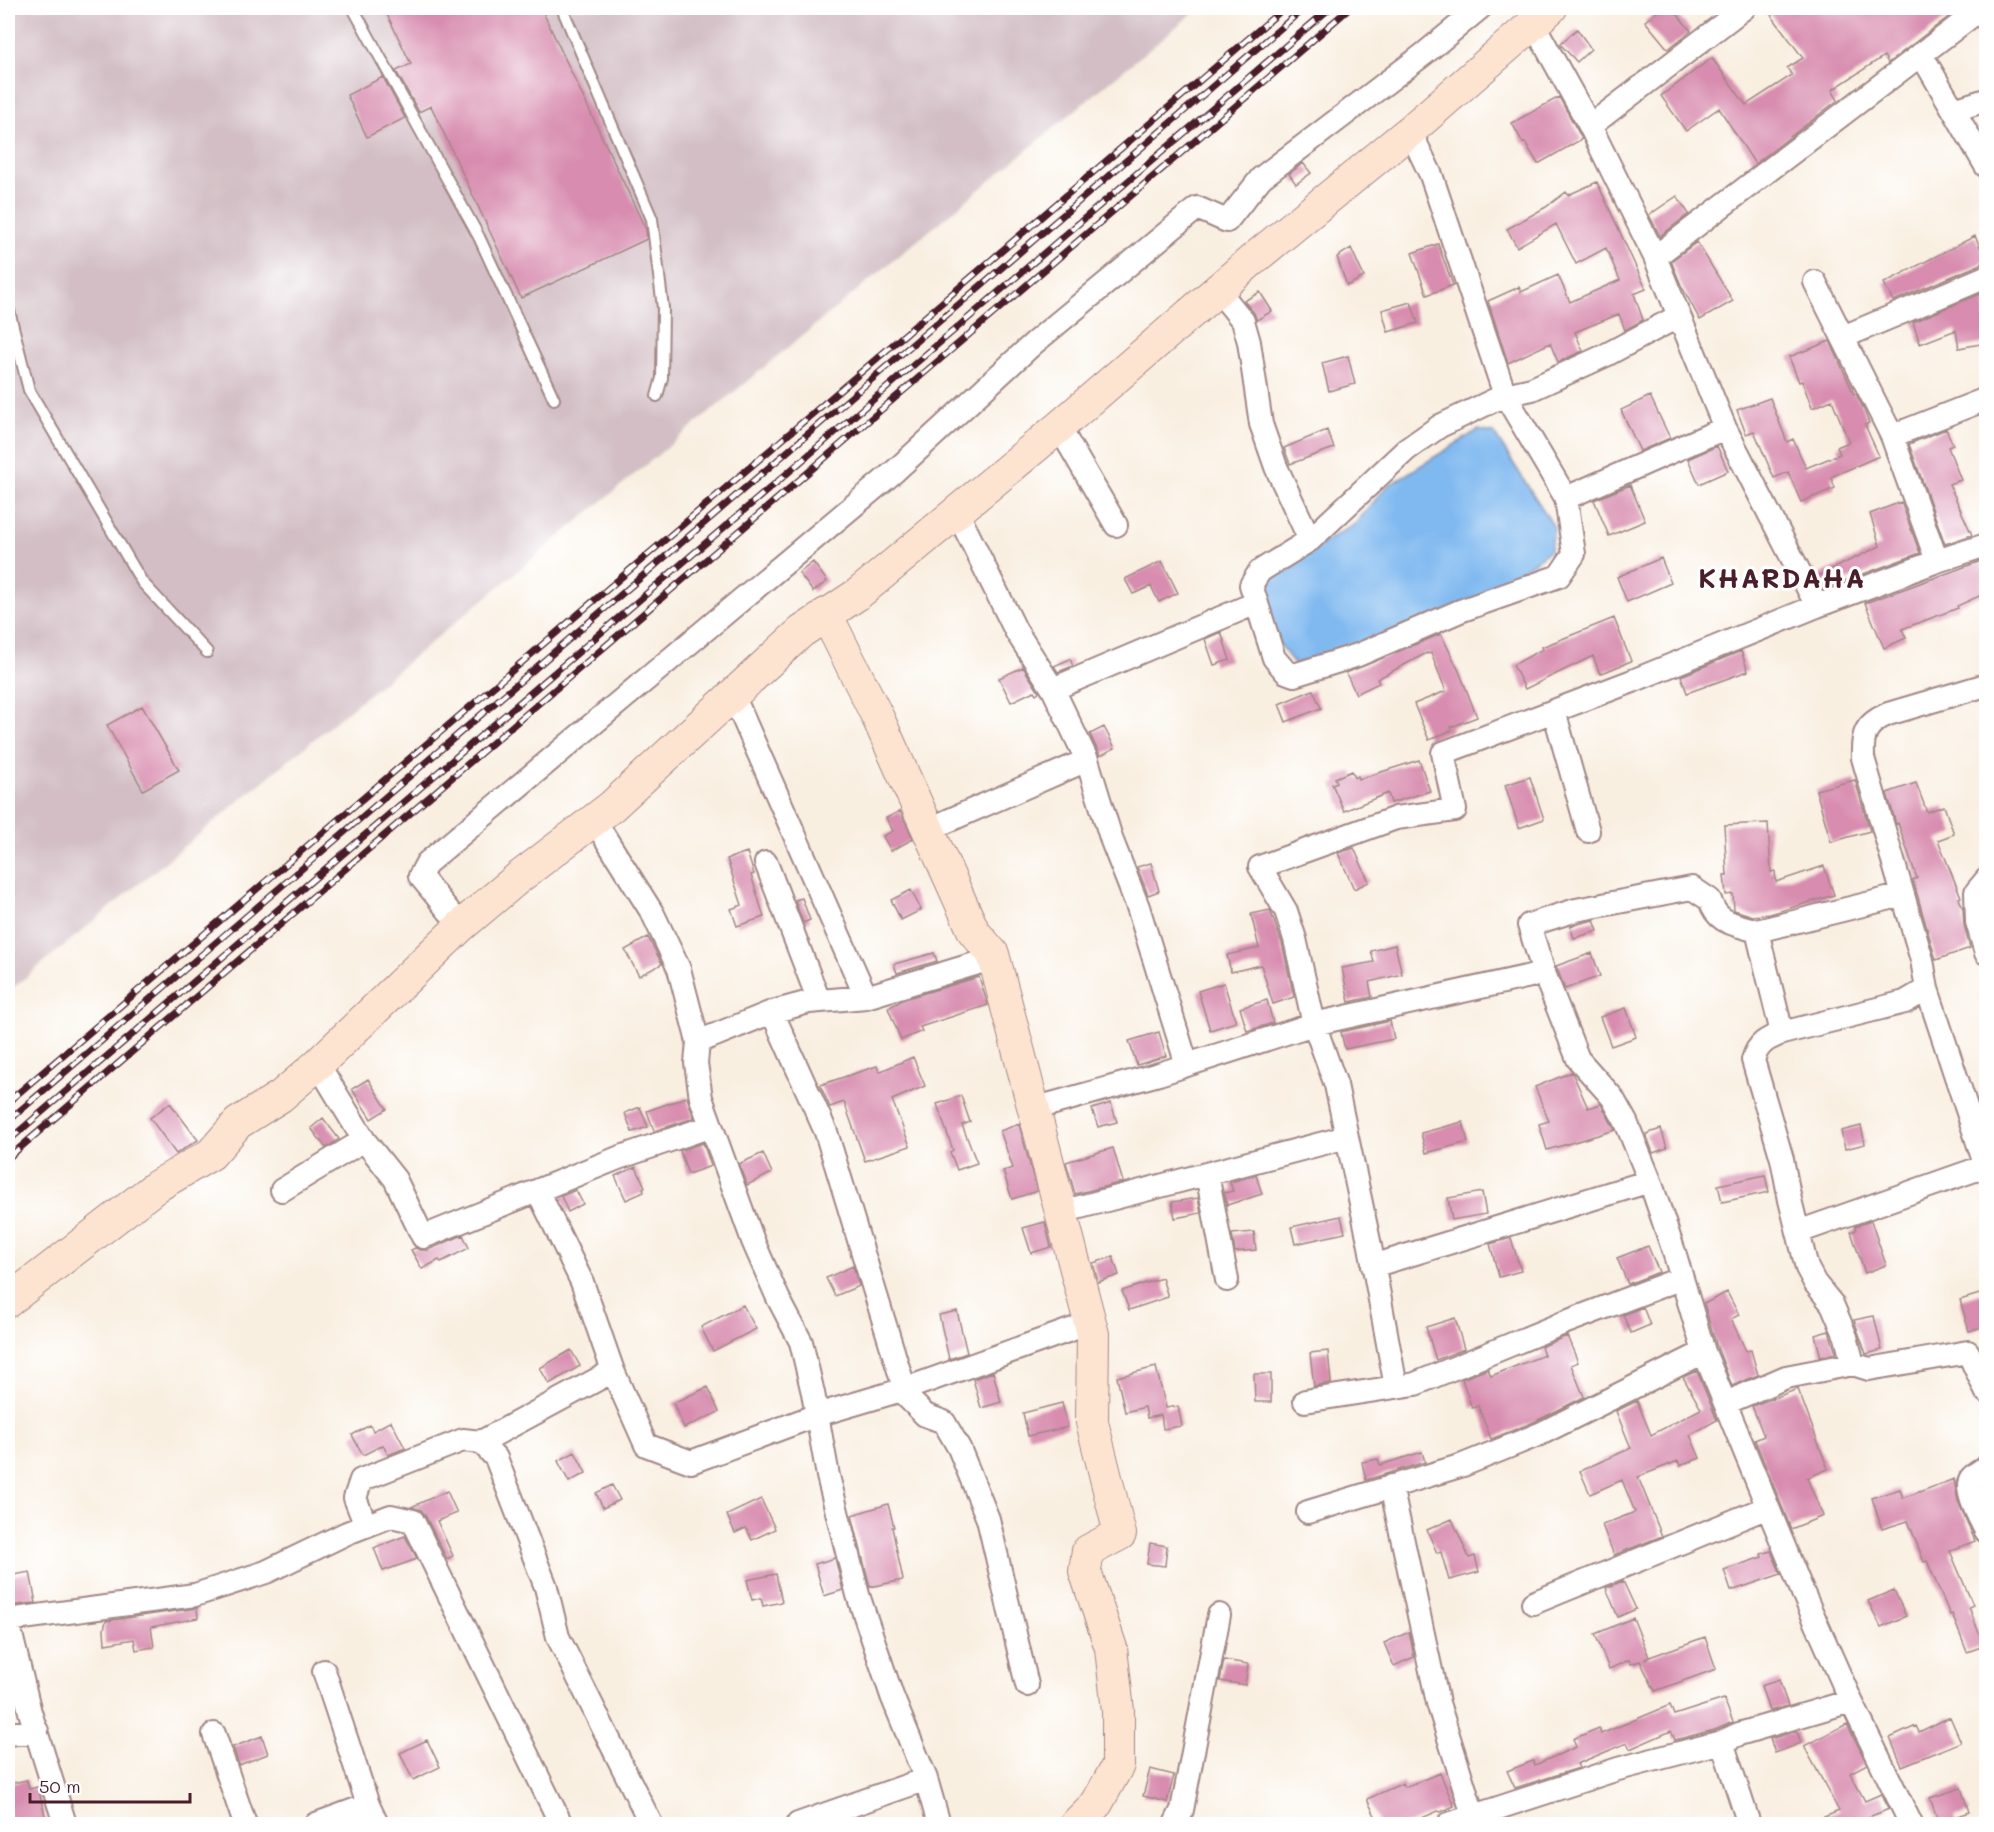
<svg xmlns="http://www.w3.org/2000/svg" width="1994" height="1832" viewBox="0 0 1994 1832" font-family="Mali,sans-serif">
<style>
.industrial{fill:#d2bec4}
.water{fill:#80b9f0;stroke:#656c8e;stroke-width:1.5}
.building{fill:#d88caf}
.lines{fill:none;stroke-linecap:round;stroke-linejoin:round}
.lane-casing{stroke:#a28786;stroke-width:14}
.street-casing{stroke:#a28786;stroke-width:26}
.secondary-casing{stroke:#a28786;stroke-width:34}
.lane{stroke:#fff;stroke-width:10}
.street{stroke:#fff;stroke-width:22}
.secondary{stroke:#fde4d1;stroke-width:32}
.rail-casing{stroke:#4a1f2b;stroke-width:7}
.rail{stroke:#fff;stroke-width:4.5;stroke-dasharray:14;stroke-linecap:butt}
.labels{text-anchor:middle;stroke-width:6;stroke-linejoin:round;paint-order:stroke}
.district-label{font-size:27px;font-weight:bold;letter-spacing:1.5px;fill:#4a1f2b;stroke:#fff}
</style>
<rect width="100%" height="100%" fill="#fff"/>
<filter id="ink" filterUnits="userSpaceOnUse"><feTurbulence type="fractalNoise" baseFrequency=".0167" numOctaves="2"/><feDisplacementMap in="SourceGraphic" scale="12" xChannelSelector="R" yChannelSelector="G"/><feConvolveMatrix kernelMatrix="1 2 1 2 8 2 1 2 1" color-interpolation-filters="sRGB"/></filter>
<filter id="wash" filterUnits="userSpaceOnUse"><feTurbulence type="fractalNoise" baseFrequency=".008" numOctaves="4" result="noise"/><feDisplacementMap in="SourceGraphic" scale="24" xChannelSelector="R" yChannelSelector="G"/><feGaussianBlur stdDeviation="1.35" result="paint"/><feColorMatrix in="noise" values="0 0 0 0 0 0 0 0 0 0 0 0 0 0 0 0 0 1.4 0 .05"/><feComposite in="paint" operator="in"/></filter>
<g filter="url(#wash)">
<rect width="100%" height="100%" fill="#f9efe1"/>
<path class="industrial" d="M8,8H1199L8,992Z"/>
<path class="water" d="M1478,430L1494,433L1554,527L1550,550L1483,599L1350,652L1294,664L1265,625L1264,578L1355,524L1386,487Z"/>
<g id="blocks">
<path class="building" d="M384,8H541L646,230L647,239L521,298L431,106L419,112L396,71L411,64Z
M1662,8H1672L1691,31L1668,49L1645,21Z
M1766,8H1960L1888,63L1884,56L1832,90L1838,100L1755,164L1719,108L1686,131L1661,96L1712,58L1746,105L1792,75L1787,68L1803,58Z
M1577,29L1591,49L1577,62L1560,44Z
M383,77L405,118L367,137L347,95Z
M1559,97L1582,139L1538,164L1525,142L1523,143L1512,123Z
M1303,163L1311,173L1296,184L1289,174Z
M1597,182L1646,289L1634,294L1643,320L1625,330L1619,314L1575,332L1583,351L1558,362L1550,343L1508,363L1488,301L1519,287L1521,292L1558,275L1570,302L1620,280L1606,248L1576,264L1556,224L1517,247L1507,229L1546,207L1566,192L1568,195Z
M1677,196L1689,214L1660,236L1649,215Z
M1975,236L1986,260L1979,265L1893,301L1884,283Z
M1697,242L1733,301L1700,320L1681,285L1671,261Z
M1438,244L1453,285L1427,295L1412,253Z
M1351,248L1364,277L1347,286L1337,257Z
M1260,292L1272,311L1257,320L1254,313L1244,301Z
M1984,292L1986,303V343L1959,348L1956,330L1920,344L1913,322Z
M1411,302L1418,323L1388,332L1382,310Z
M1830,341L1854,394H1856L1863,408L1869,423L1865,425L1879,456L1831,477L1835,488L1801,502L1788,472L1774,478L1754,431L1746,434L1737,410L1770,398L1787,442L1793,439L1806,468L1840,454L1837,447L1849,442L1832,400L1812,408L1802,381L1799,382L1789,357Z
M1348,356L1355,384L1329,391L1322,363Z
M1650,396L1670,438L1640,451L1621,410Z
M1946,429L1953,445L1948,447L1961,480L1949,484L1972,535L1945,544L1909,444Z
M1327,430L1334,448L1290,464L1284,448Z
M1717,446L1728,471L1699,484L1688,459Z
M1630,485L1645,521L1609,536L1594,500Z
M1901,502L1920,553L1823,589L1817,576L1880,546L1870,514Z
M1661,558L1671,583L1627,602L1617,577Z
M1162,561L1178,593L1159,602L1151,586L1133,594L1125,579Z
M1981,561L1986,573V593L1957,606L1958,608L1902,629L1906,638L1884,648L1865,603Z
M813,562L827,581L813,592L799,573Z
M1614,618L1631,661L1600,674L1593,656L1525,689L1513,665L1543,649L1542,647Z
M1221,632L1230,660L1214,665L1205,639Z
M1441,634L1459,671L1477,717L1451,727L1452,730L1429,740L1414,704L1446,691L1431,653L1428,654L1427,653L1377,679L1379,683L1356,694L1346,673Z
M1741,651L1748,671L1687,693L1681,676Z
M1070,659L1073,666L1058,672L1054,666Z
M1023,667L1039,692L1036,694L1034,691L1011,702L999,678Z
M1313,690L1321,708L1286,722L1279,704Z
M142,706L179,770L143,790L107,725Z
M1104,727L1115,748L1100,756L1090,734Z
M1419,760L1430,791L1391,803L1388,793L1344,811L1332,784L1337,782L1335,778L1352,771L1355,778L1358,776L1359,779Z
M1530,777L1544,819L1519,828L1505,785Z
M1855,780L1870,831L1831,842L1816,790Z
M1916,783L1927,812L1944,806L1954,834L1938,840L1961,897L1959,898L1963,909L1964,925L1970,948L1936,960L1913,880L1917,878L1898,823L1896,824L1887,793Z
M900,811L913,839L891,851L883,836L893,831L886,818Z
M1768,823L1771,872L1775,871L1776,882L1824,866L1834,895L1770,914L1753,916L1734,910L1733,894L1726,895L1724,875H1727L1724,825Z
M1354,848L1369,882L1354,889L1338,853Z
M747,852L754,874L751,875L764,917L737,926L731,909L742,905L727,859Z
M1151,863L1159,891L1148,895L1137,867Z
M911,890L921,910L901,920L891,900Z
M802,898L810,920L803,923L795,900Z
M1270,910L1282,943L1294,997L1273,1004L1261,965L1231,972L1227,955L1259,948L1251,914Z
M1594,920L1598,931L1574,938L1570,926Z
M648,937L662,964L639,976L625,950Z
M1395,945L1402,974L1369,982L1372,997L1349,1002L1342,968L1374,962L1371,951Z
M934,953L937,961L897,973L894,964Z
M1592,953L1600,976L1565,989L1556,966Z
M979,977L988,1005L920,1027L922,1031L901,1040L888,1008L904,999Z
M1224,983L1236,1022L1210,1030L1198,991Z
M1267,1000L1273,1023L1247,1031L1240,1008Z
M1626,1008L1636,1037L1611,1046L1600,1017Z
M1390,1021L1394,1039L1345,1049L1341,1032Z
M1159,1032L1166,1056L1137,1065L1129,1041Z
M913,1057L925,1086L892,1100L910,1146L865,1161L844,1102L830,1107L820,1085L877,1066L879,1072Z
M1572,1072L1588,1108L1601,1104L1615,1130L1547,1150L1539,1124L1549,1121L1535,1087Z
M368,1079L387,1109L371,1119L352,1089Z
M961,1096L970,1122L962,1125L977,1163L957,1170L950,1152L953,1150L937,1104Z
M687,1097L694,1118L654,1131L647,1111Z
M170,1103L198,1140L176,1154L150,1118Z
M1111,1103L1117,1122L1098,1127L1092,1109Z
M640,1107L648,1127L632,1132L625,1113Z
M323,1118L339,1139L326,1148L311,1128Z
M1463,1122L1468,1142L1426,1153L1421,1133Z
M1019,1124L1037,1191L1012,1199L1003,1171L1013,1168L1000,1131Z
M1861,1126L1865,1144L1845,1149L1841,1131Z
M1661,1129L1667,1148L1653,1153L1646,1134Z
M703,1143L711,1166L688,1174L680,1151Z
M1113,1148L1123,1182L1075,1194L1066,1162Z
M763,1153L772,1173L747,1185L739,1164Z
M636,1167L645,1187L643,1188L644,1192L626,1200L615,1176Z
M1256,1175L1262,1194L1227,1205L1224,1193L1233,1191L1230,1182Z
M1765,1175L1769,1192L1722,1202L1718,1185Z
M576,1190L583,1204L568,1212L561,1196Z
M1482,1192L1486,1214L1452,1220L1448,1198Z
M1198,1198L1201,1213L1175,1218L1172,1202Z
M1341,1216L1345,1233L1295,1244L1291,1227Z
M1871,1221L1886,1265L1865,1273L1851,1232L1856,1230L1855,1226Z
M1045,1222L1051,1247L1031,1253L1023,1228Z
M1254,1232L1256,1250L1235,1252L1232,1234Z
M463,1235L469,1248L441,1262L439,1260L422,1269L411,1250L415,1248L421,1250H428Z
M1511,1238L1521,1271L1499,1277L1490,1244Z
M1648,1246L1659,1272L1628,1284L1617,1258Z
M1113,1257L1119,1275L1098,1282L1093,1263Z
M853,1266L859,1286L835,1296L826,1278Z
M1162,1278L1168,1297L1129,1310L1122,1291Z
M1727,1292L1739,1315L1731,1319L1746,1351L1751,1350L1758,1375L1732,1386L1717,1347L1704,1304Z
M1986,1292V1326L1969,1331L1960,1300Z
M743,1305L756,1329L713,1351L701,1327Z
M1643,1307L1650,1325L1631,1333L1623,1315Z
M957,1311L967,1353L949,1359L939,1315Z
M1874,1316L1882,1350L1866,1354L1854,1320Z
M1455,1318L1464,1349L1436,1360L1426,1327Z
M1829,1331L1836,1353L1821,1357L1815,1335Z
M1567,1336L1578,1362L1571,1365L1584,1397L1534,1422L1491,1439L1478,1406L1472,1408L1462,1379L1488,1369L1491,1376L1544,1355L1541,1347Z
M571,1350L580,1366L549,1384L540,1368Z
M1328,1351L1331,1383L1314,1386L1310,1353Z
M1156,1367L1166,1408L1178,1406L1182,1426L1163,1429L1161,1415L1147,1418L1145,1407L1125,1412L1117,1377Z
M1697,1371L1717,1420L1690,1435L1700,1458L1680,1466L1678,1461L1638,1477L1662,1536L1614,1555L1602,1525L1635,1512L1622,1480L1590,1494L1580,1471L1631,1448L1616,1411L1637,1401L1651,1435L1701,1409L1683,1377Z
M993,1372L1001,1402L981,1408L973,1379Z
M1254,1374H1271V1402H1255Z
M708,1387L719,1412L684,1428L673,1403Z
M1798,1389L1828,1469L1807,1478L1823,1516L1791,1529L1755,1440L1764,1436L1752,1406Z
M1062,1403L1068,1427L1028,1436L1023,1413Z
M391,1421L405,1448L388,1455L383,1445L363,1455L352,1435L370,1425L373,1431Z
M575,1452L586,1473L569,1482L558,1461Z
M1422,1452L1425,1462L1366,1480L1362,1462L1378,1459L1380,1465Z
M1954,1479L1958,1501L1975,1541L1950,1551L1973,1605L1969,1607L1984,1646L1967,1652L1952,1614L1950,1615L1927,1561L1924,1562L1908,1521L1882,1529L1872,1498L1900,1489L1903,1498Z
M612,1485L620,1500L603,1508L596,1493Z
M447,1491L457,1513L437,1521L453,1556L447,1559L425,1515L421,1510L411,1507Z
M761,1499L775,1529L752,1540L746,1528L735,1533L727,1515Z
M888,1504L894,1527H892L903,1580L870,1587L852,1515Z
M1452,1519L1469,1558L1475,1556L1479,1572L1449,1580L1441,1552L1437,1553L1427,1530Z
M405,1536L417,1559L383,1571L374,1548Z
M1150,1543L1167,1546L1165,1566L1147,1564Z
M1771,1551L1781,1574L1731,1591L1724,1570L1762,1557L1761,1554Z
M835,1558L843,1590L824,1596L815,1564Z
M30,1572L36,1603L8,1606V1576Z
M776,1574L782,1602L763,1606L761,1598L752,1600L747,1580Z
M1623,1581L1636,1609L1618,1617L1606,1588Z
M1894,1590L1906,1616L1881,1627L1868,1601Z
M197,1608L198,1618L151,1627L154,1647L136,1650L134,1639L105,1644L104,1629L106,1621Z
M1633,1618L1649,1657L1644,1659L1705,1637L1716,1669L1655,1691L1640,1661L1631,1664L1629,1660L1609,1669L1595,1634Z
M1409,1632L1414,1657L1394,1666L1384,1643Z
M1224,1660L1248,1664L1245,1685L1220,1681Z
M1779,1680L1788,1706L1769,1711L1761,1686Z
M1724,1699L1733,1722L1717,1729L1675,1740L1671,1731L1630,1749L1627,1743L1577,1764L1579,1768L1515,1788L1507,1771L1533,1761L1535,1765L1576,1747L1573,1739L1599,1728L1601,1734L1670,1705L1674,1715Z
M1950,1717L1961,1742L1902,1766L1890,1738L1916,1726L1919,1732Z
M1847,1724L1867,1764L1850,1773L1865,1801L1881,1794L1889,1809L1851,1824H1807L1839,1811L1804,1746Z
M1797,1731L1801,1743L1775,1753L1770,1739Z
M262,1736L268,1754L239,1765L233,1747Z
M427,1740L440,1767L413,1780L400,1753Z
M1150,1769L1174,1775L1167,1802L1143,1796Z
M1440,1773L1454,1806L1441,1812L1438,1811L1408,1824H1379L1367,1799L1403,1783L1405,1787Z
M27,1780L29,1789L38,1787L47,1824H9L8,1784Z
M1961,1788L1969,1812L1954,1817L1956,1824H1939L1930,1798Z"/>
</g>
</g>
<g filter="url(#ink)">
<use href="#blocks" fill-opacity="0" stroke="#a28786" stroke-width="1.5"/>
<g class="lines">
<defs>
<path id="lane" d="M353,8L479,237L554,399
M562,8L652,219L663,308L662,378L657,396
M8,307L29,390L142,582L207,652"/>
<path id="street" d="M1533,23L1590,126
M1921,54L1986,166
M1954,110L1986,100
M1410,131L1431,175L1505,395L1566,498L1574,554L1559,576L1460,611L1358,655L1294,675L1286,672L1274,658L1251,585L1260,571L1310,540L1406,450L1440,426L1505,395L1532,389L1606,355L1679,316
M1655,257L1590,126L1744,8
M1815,282L1892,436L1937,561
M1218,290L1243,321L1249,342L1261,424L1276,467L1310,540
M1843,337L1986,277
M1059,427L1116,525
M1892,436L1986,399
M1566,498L1725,428
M957,512L1016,631L1053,689L1087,760L1112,841L1138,907L1187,1065
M1817,606L1937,561L1986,545
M1986,685L1888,714C1865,724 1862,734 1863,758L1922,960L1927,989L1905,1002L1782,1033C1767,1039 1758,1043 1753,1060L1782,1159L1790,1200L1807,1268L1815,1283L1832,1304L1846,1337L1853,1364L1869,1369L1968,1352L1986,1391
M1053,689L1256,603
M733,695L866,997
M1554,711L1588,831
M594,820L653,914L679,969L698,1042
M927,830L1087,760
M766,863L819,1001
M1986,880L1976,892L1977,922L1986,953
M461,926L420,876L427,863L895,471L1034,343L1197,208L1227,221L1261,178L1424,54L1480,8
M1757,931L1903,895
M1927,989L1986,1167
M772,1012L826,1132L907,1397L925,1415L944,1422L959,1448L988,1519L1027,1685
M1782,1033L1757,931C1735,924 1717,924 1710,900L1692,888L1576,910L1529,925L1544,973L1578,1059L1612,1097L1626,1122L1650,1181L1675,1255L1704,1352L1803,1593L1851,1701L1911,1824
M318,1064L364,1140L395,1179L423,1237L618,1158L711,1126
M1033,1109L1159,1074L1314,1024L1295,939L1286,911L1260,867L1396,818L1455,810L1443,753L1630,682L1817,606L1725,428L1655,257L1982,8
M1207,1174L1227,1280
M282,1190L364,1140
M538,1191L582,1282L613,1371L646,1445L691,1462L817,1415L905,1389L1090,1323
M1061,1212L1347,1137
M1798,1232L1986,1166
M1373,1266L1650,1181
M1396,1387L1370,1246L1336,1085L1314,1024L1544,973
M1305,1401L1415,1384L1561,1324L1682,1278
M1726,1403L1786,1377L1853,1364
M481,1442L613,1371
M1986,1467C1982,1470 1974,1474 1971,1478C1963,1490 1981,1520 1986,1531
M1391,1486L1438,1703L1473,1815
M1308,1512L1463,1465L1540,1434L1704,1352
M366,1526L355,1498L361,1480L463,1440L481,1442L496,1458L546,1587L558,1637L651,1824
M1533,1603L1768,1507
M8,1620L195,1595L266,1572L347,1533L391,1516L413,1521L561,1824
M8,1622L30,1712L65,1824
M324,1671L368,1805L377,1824
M8,1734L37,1731
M214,1734L245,1824
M1722,1742L1749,1824
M316,1824L368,1805
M798,1824L926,1779
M939,1824L926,1779L892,1696L858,1595L828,1476L813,1393L801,1342L778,1298L753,1241L701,1098L696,1063L698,1042L772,1012L809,1002L866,997L978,963L993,954
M1175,1824L1182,1810L1219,1615
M1449,1824L1618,1769L1722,1742L1739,1734L1851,1701"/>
<path id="secondary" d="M826,614L878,718L974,932L993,954L1093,1334L1092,1422L1120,1534L1088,1551L1085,1571L1111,1648L1118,1711V1765L1097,1803L1076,1824
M8,1301L157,1186L211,1154L238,1123L281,1096L318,1064L461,926L518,878L611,807L801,632L858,594L1059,427L1251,261L1410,131L1551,8"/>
</defs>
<use href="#lane" class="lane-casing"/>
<use href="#street" class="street-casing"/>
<use href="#secondary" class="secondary-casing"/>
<use href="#lane" class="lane"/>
<use href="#street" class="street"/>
<use href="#secondary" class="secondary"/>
<defs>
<path id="rail" d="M8,1102L853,379L1284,8
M8,1121L1304,8
M8,1141L1330,8
M8,1158L1350,8"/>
</defs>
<use href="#rail" class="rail-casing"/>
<use href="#rail" class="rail"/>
</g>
</g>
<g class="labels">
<g class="district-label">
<text x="1782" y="588">KHARDAHA</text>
</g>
</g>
<rect width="1994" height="1832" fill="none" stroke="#fff" stroke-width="30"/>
<path d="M30 1793v9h160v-9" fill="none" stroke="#4a1f2b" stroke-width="3"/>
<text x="39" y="1793" font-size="18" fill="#4a1f2b" stroke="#ffffff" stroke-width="4.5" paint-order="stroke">50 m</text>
</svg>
